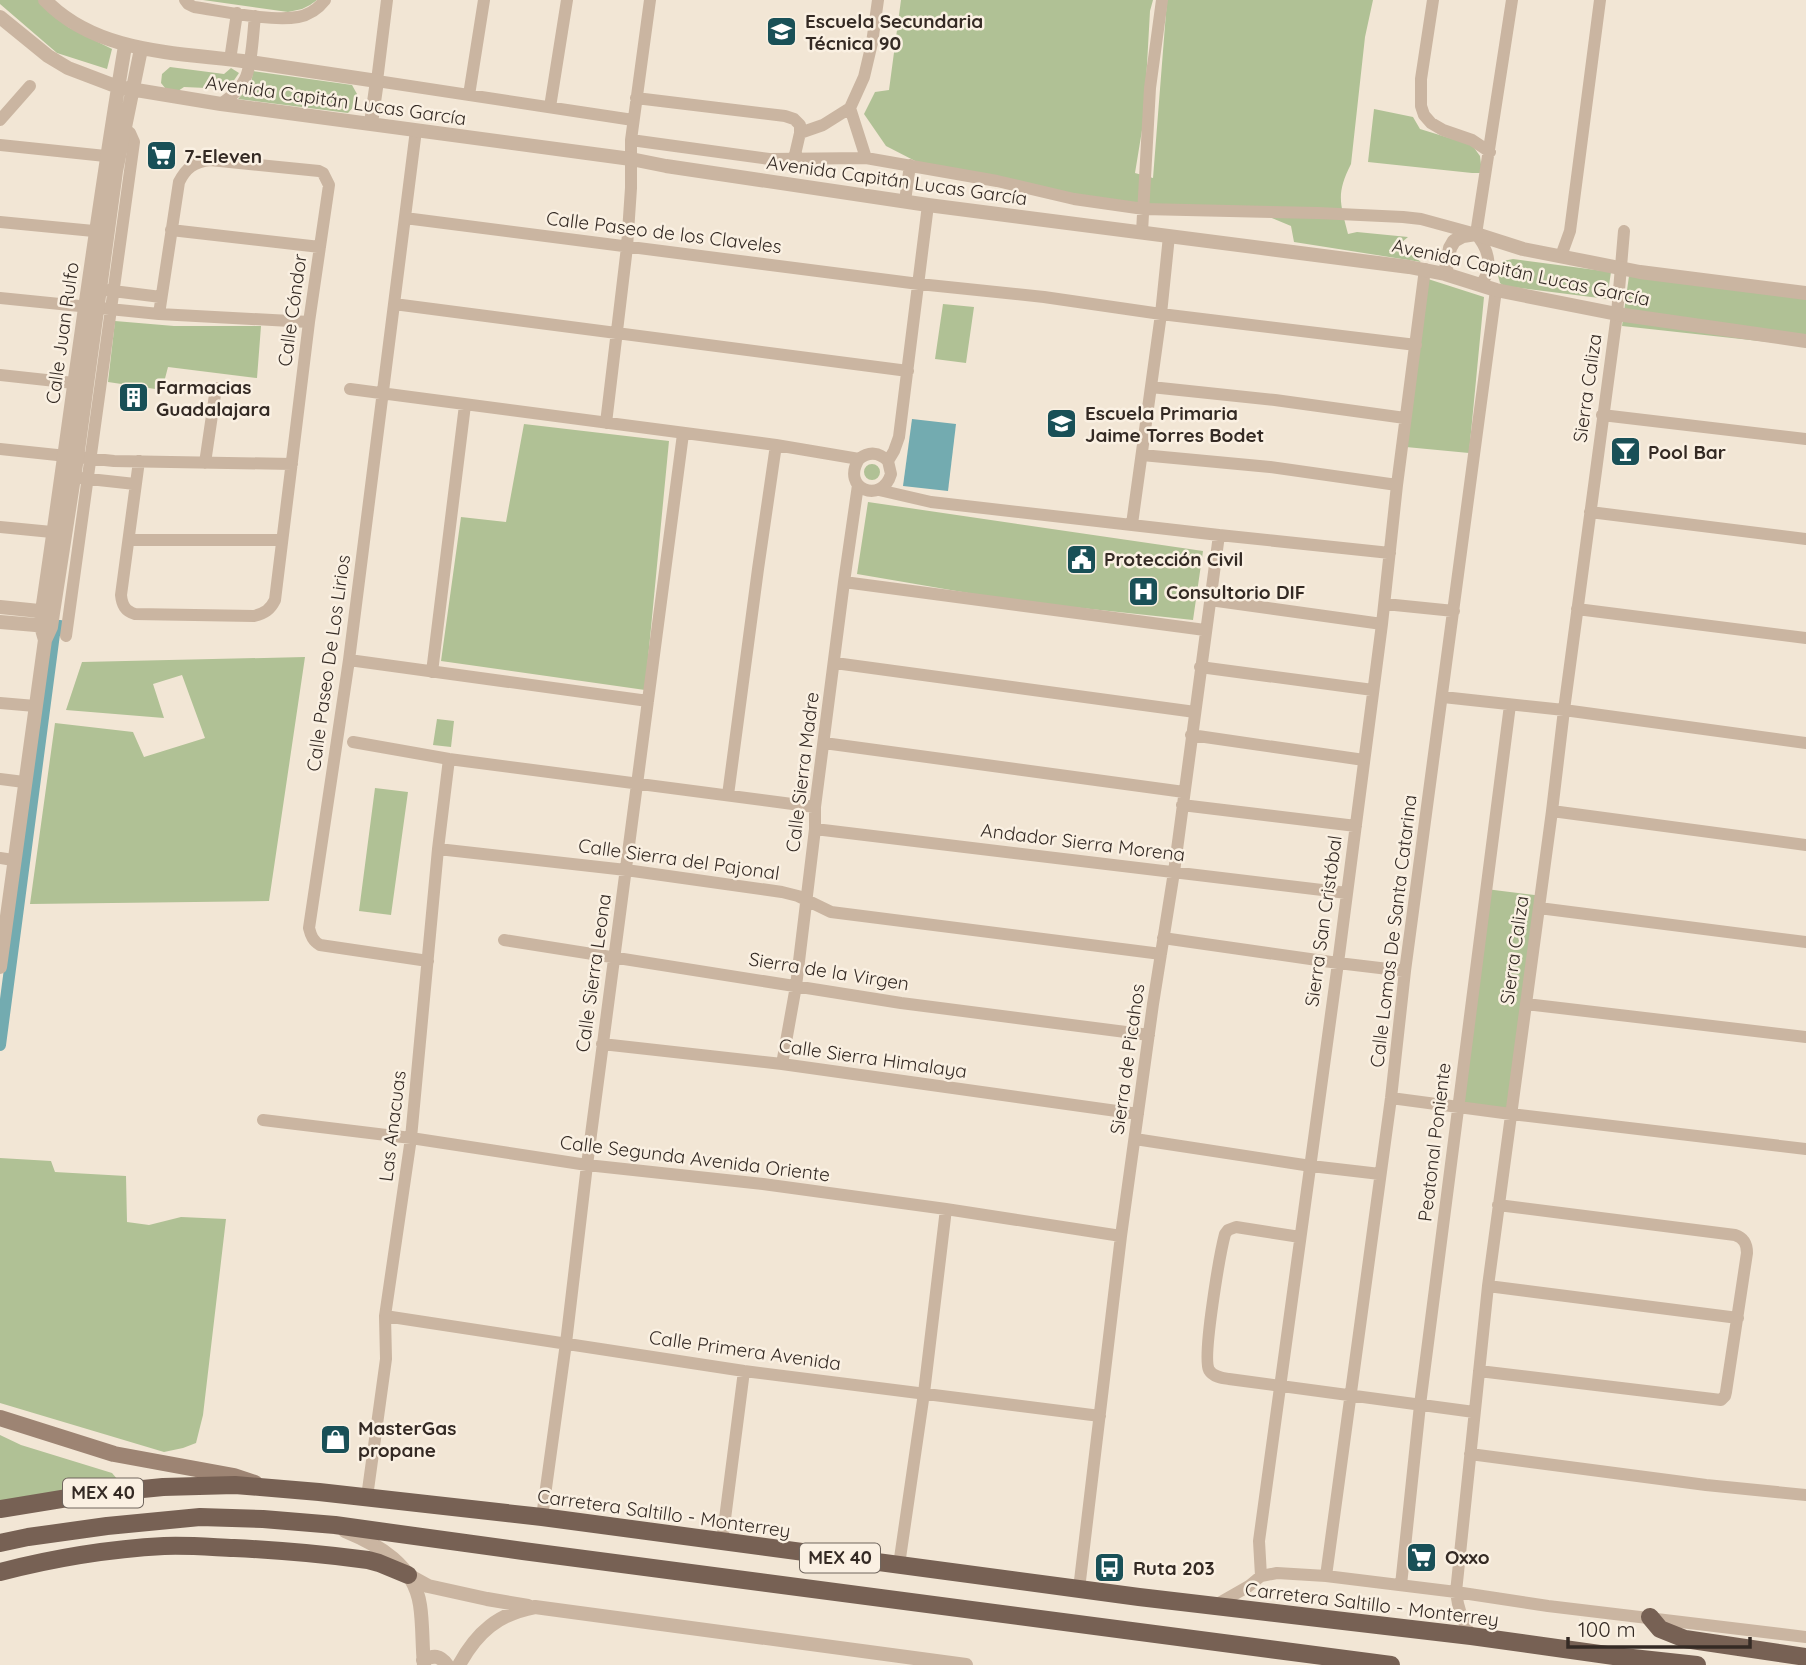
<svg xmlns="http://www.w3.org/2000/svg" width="1806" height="1665" viewBox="0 0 1806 1665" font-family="Quicksand,sans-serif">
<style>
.green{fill:#b0c195}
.water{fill:#73abb0}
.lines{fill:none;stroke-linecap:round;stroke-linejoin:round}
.canal{stroke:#73abb0;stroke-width:12}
.minor{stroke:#cab5a1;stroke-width:12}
.tertiary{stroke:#cab5a1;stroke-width:14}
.secondary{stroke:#9d8473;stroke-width:16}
.primary{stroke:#776154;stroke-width:18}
.labels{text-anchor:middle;stroke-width:5;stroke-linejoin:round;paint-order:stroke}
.shield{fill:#faf0e2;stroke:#6f655d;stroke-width:2}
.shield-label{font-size:18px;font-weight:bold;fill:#342a24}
.poi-label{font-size:19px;font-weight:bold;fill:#342a24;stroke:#faf0e2;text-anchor:start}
.street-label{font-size:19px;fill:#342a24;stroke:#faf0e2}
</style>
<rect width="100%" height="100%" fill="#f2e6d5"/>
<path class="green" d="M0,0H39L68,27L112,49L107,69L57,53L0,4Z
M203,0H317L310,5L302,9L288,12Z
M901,0H1153L1150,11L1144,118L1135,173L1153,178L1167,0H1373L1365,37L1351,164C1336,194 1340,202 1348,234L1357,232L1408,237L1396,247L1407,252L1421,262L1294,242L1291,226L1248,208L1128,204L921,164L886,146L864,114L875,92L889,90Z
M170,67L224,74L231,68L239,73L228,89L184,87L178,91L166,89L161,83L162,74Z
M253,71L352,85L357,94L356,104L348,113L238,99L251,85Z
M1374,109L1413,117L1420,129L1472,145L1480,156L1482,173H1472L1368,162Z
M1513,259L1611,272L1607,299L1504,286L1500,283L1497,272L1503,261Z
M1629,276L1806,296V346L1622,326Z
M1428,279L1484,297L1469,453L1406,447Z
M943,304L974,307L966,363L935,359Z
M115,321L174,326H261L257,378L168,367L162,390L108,382Z
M524,424L669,441L645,690L441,661L461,517L506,522Z
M864 472a8 8 0 1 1 16 0a8 8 0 1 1-16 0Z
M868,502L1203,551L1193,620L1015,601L857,574Z
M305,657L269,901L30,904L55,723L133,732L144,757L205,738L182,675L153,684L164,718L66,710L82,662Z
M437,719L454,721L451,747L433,745Z
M375,788L408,792L391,915L359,911Z
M1486,889L1543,896L1513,1117L1456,1110Z
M0,1158L51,1161L55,1172L126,1176L127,1222L149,1225L181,1217L226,1219L203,1415L196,1443L183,1448L164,1452L0,1403Z
M0,1435L21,1445L112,1473L118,1480L111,1485L0,1501Z"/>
<path class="water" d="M912,419L956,424L948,491L903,486Z"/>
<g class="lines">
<path class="canal" d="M0,1045L54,634L60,626"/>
<path class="minor" d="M185,0L188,4L194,7C222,11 272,22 298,17C309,15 318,9 325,0
M387,0L377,81L633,120
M1433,0L1421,79V106L1424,115L1431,123L1443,130L1472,140L1490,152
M230,60L237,13
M469,95L484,0
M636,98L785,116L794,119L800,125V133L794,159
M221,104C230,97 240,90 245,79C252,65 253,33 255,16
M550,107L567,0
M0,120L30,86
M416,130L349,660L309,928C311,936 313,941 320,945L428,961
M800,133L823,125L850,108
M631,140L769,159L866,158L997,181L1074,199L1144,209L1318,213L1403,217L1421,219L1476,234
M0,145L115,157
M866,158L850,108L864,77L872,43L878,0
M905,201L910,165
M405,218L919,284L1044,297L1161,314L1416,345
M0,222L104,232
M171,230L320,247
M1142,232L1150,88L1162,0
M1561,256L1570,231L1600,0
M1480,285C1494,269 1489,250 1476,234L1512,0
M105,290L161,297
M0,298L159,314L309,322
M394,304L908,371
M0,375L83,384
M1151,387L1275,400L1405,418
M350,389L776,445L859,459
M1602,415L1806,439
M606,423L627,247L631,188V140L650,0
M0,449L114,461L292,464
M1142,455L1270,467L1397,485
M859,459C840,489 882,505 891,474L888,461L894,451L899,437L928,205
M859,459C869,451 879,452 888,461
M139,461L121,595C122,605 125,611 135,614L254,616C265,613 270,610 275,600L309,322L329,185L323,173L319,171L210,160C194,162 186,168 179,182L159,314
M205,463L216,388
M80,478L135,484
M879,490L931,502L1219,535L1390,553
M1590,512L1806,539
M1132,524L1161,314L1169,236
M0,527L62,533
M129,540H281
M844,582L1205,630
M1210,600L1382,624
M1385,604L1454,611
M1577,609L1806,638
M66,636L134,142L130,133L120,125
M349,660L648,701
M835,663L1195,712
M1200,667L1373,690
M432,672L465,405
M1443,697L1564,710L1806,743
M0,703L35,706
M1191,735L1364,760
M353,742L449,759L815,807
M824,743L1184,792
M0,779L24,782
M728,795L758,569L776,445
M1182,805L1356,826
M1552,811L1806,845
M815,829L1347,893
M438,849L626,870L782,892L798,896L831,912L1161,954
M0,858L13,860
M1539,908L1806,942
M1163,938L1338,963L1405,971
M504,940L901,1003L1149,1035
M1526,1004L1806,1037
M602,1044L782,1064L1138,1114
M782,1064L796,986L815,829V807L844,582L858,485
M1391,1098L1511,1114L1806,1149
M263,1120L411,1138L587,1165L763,1184L946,1209L1121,1236
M1135,1139L1311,1166L1380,1174
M1300,1237L1236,1227L1228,1230L1225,1234C1220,1253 1202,1357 1209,1370C1213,1377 1222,1378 1229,1379L1474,1412
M1488,1286L1738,1318
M385,1316L744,1371L1100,1416
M1479,1371L1721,1400L1725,1396L1726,1392L1747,1253C1747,1244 1744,1238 1735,1235L1498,1205
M1470,1454L1706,1485L1806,1495
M367,1497L386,1359L385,1316L411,1138L438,849L449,759
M542,1517L566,1343L587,1165L683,434
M722,1542L744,1371
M899,1565L924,1393L946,1209
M1261,1576L1259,1541L1338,963L1382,624L1397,485L1425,269
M1326,1576L1391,1098L1405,971L1496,290
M1401,1585L1420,1405L1510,705
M1079,1589L1121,1236L1153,1004L1174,872L1219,535
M1214,1606L1249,1586L1261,1576L1277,1573L1326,1576L1456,1592L1548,1606L1806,1637
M1471,1636C1462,1621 1458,1609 1456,1592L1488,1286L1552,811L1564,710L1617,314L1624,231"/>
<path class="tertiary" d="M45,0C98,55 180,52 250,62C292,68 335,75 377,81L371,123
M0,17L48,56L68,68L118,87L221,104L631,159L666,166L928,205L1409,267L1445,274L1496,290L1617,314L1806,341
M1445,274L1450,248L1454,241L1463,236L1476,234L1523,249L1640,272L1806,293
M0,607L49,612
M0,622L47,626
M45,640L41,626L42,611C70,423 93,234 125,46
M0,967L45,640L51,627L53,613L77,458L116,171L141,49
M345,1531C379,1545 414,1565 420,1605C423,1624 422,1645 424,1665
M408,1575L428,1586L487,1599L528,1606
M423,1660C434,1655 440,1655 447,1665
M459,1665C477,1632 498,1614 535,1607L966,1665"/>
<path class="secondary" d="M0,1418L114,1454L234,1476L255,1483"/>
<path class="primary" d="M0,1509L92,1494L163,1487L235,1485L319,1492L542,1517L1139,1597L1471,1636L1614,1656L1697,1665
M0,1543L28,1537L107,1526L200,1517L263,1519L335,1525L523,1551L1391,1665
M0,1572C54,1558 108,1549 164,1546C187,1545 211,1547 234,1548C279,1550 323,1554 368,1560L379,1563L408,1575
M1650,1617L1660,1629L1685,1639L1806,1657"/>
</g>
<defs>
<symbol id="school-square" viewBox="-11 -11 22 22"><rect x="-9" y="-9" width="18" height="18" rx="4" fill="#195057" stroke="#faf0e2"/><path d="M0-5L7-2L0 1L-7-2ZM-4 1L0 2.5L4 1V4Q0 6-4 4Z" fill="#fff"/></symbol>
<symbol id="supermarket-square" viewBox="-11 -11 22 22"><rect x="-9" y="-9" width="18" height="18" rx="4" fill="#195057" stroke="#faf0e2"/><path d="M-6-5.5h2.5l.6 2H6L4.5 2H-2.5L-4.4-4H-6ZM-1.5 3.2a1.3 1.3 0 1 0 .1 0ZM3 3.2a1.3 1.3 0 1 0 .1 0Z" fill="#fff"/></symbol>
<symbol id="building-square" viewBox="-11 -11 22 22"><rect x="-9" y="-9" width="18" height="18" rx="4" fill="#195057" stroke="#faf0e2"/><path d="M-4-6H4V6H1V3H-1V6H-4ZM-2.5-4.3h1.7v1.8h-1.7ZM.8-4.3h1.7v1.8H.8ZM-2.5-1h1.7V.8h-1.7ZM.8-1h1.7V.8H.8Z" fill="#fff"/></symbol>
<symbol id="bar-square" viewBox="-11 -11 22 22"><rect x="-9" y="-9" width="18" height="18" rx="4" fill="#195057" stroke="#faf0e2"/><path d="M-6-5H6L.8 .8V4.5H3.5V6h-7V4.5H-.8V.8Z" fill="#fff"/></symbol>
<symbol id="civic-square" viewBox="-11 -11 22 22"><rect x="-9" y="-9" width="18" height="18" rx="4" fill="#195057" stroke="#faf0e2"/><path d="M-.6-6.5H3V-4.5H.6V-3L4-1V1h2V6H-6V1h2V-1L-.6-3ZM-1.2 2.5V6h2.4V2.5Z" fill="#fff"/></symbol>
<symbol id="hospital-square" viewBox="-11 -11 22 22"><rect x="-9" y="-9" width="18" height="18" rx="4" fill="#195057" stroke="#faf0e2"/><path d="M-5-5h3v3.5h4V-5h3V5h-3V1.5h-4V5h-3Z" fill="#fff"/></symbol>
<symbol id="shop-square" viewBox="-11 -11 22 22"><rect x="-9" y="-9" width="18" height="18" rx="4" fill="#195057" stroke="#faf0e2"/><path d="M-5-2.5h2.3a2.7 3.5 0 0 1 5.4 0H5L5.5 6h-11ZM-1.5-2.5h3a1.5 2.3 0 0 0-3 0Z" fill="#fff"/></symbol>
<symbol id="bus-square" viewBox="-11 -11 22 22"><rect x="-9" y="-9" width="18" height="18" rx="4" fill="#195057" stroke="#faf0e2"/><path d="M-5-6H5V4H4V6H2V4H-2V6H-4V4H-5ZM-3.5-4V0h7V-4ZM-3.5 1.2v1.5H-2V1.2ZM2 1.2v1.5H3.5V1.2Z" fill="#fff"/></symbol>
</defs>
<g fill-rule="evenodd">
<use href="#school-square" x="764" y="14" width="35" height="35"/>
<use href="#supermarket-square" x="144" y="138" width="35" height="35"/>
<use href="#building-square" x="116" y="380" width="35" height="35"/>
<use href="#school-square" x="1044" y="406" width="35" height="35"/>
<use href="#bar-square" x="1608" y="434" width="35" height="35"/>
<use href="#civic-square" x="1064" y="542" width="35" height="35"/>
<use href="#hospital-square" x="1126" y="574" width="35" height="35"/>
<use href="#shop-square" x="318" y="1422" width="35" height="35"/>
<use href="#supermarket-square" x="1404" y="1540" width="35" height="35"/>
<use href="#bus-square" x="1092" y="1550" width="35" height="35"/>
</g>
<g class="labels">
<g class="shield">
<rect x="63" y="1478.5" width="80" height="29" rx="5"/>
<rect x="800" y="1543.5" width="80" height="29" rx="5"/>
</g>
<g class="shield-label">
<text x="103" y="1499">MEX 40</text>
<text x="840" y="1564">MEX 40</text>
</g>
<g class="poi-label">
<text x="805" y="28">Escuela Secundaria<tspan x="805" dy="22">Técnica 90</tspan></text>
<text x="184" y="163">7-Eleven</text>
<text x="156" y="394">Farmacias<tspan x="156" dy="22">Guadalajara</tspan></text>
<text x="1085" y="420">Escuela Primaria<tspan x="1085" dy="22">Jaime Torres Bodet</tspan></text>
<text x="1648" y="459">Pool Bar</text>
<text x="1104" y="566">Protección Civil</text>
<text x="1166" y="599">Consultorio DIF</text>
<text x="358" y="1435">MasterGas<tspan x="358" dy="22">propane</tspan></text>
<text x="1445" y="1564">Oxxo</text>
<text x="1133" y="1575">Ruta 203</text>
</g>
<g class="street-label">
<text transform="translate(336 100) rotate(8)" y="7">Avenida Capitán Lucas García</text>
<text transform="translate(897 180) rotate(8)" y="7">Avenida Capitán Lucas García</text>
<text transform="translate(664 232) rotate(7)" y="7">Calle Paseo de los Claveles</text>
<text transform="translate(1521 272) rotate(12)" y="7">Avenida Capitán Lucas García</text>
<text transform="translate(292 310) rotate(-82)" y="7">Calle Cóndor</text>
<text transform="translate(62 333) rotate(-82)" y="7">Calle Juan Rulfo</text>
<text transform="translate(1587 388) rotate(-82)" y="7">Sierra Caliza</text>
<text transform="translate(328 663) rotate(-82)" y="7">Calle Paseo De Los Lirios</text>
<text transform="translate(802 772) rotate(-83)" y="7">Calle Sierra Madre</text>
<text transform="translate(1083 842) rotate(7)" y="7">Andador Sierra Morena</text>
<text transform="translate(679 859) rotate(8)" y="7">Calle Sierra del Pajonal</text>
<text transform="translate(1323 921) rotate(-82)" y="7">Sierra San Cristóbal</text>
<text transform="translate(1393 931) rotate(-83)" y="7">Calle Lomas De Santa Catarina</text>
<text transform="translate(1514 950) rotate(-82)" y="7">Sierra Caliza</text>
<text transform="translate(829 971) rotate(9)" y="7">Sierra de la Virgen</text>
<text transform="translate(593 973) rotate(-82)" y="7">Calle Sierra Leona</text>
<text transform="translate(873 1058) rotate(8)" y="7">Calle Sierra Himalaya</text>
<text transform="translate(1127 1059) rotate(-82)" y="7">Sierra de Picahos</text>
<text transform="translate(392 1126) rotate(-83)" y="7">Las Anacuas</text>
<text transform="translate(1434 1142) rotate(-83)" y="7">Peatonal Poniente</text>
<text transform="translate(695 1158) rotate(7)" y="7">Calle Segunda Avenida Oriente</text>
<text transform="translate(745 1350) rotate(8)" y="7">Calle Primera Avenida</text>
<text transform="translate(664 1513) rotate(8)" y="7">Carretera Saltillo - Monterrey</text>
<text transform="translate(1372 1604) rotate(7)" y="7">Carretera Saltillo - Monterrey</text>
</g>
</g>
<path d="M1568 1637v10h182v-10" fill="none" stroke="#342a24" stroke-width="3.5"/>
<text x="1578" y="1637" font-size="21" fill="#342a24" stroke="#faf0e2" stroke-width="5" paint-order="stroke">100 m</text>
</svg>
